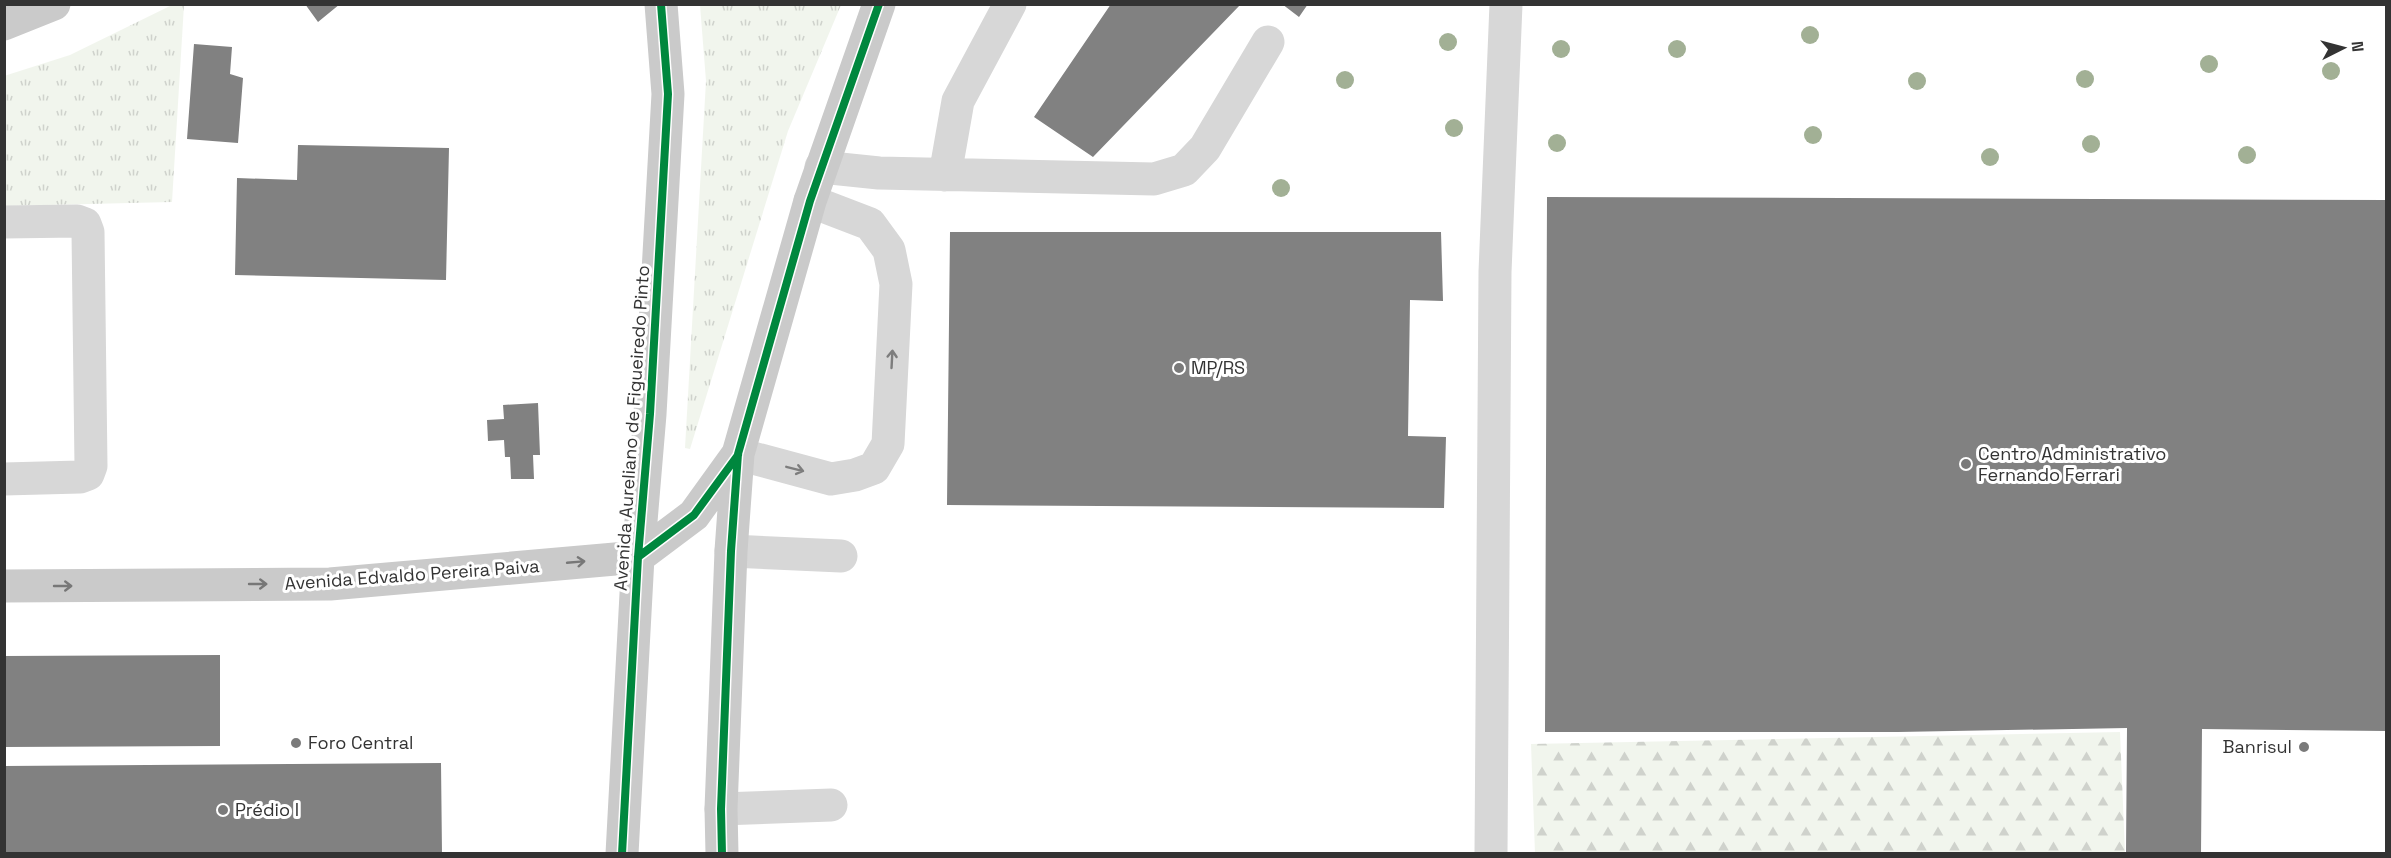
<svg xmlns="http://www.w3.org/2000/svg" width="2391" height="858" viewBox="0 0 2391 858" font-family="'Space Grotesk',sans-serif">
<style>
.grass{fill:url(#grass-tufts)}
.forest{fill:url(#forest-firs)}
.building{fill:#818181}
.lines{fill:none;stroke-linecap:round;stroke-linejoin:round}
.minor{stroke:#d7d7d7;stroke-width:33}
.major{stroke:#cacaca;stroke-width:33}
.cycleway-casing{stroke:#fff;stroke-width:11}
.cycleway{stroke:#00873e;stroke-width:8}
.tree{fill:#a2b095}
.oneway{stroke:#7d7d7d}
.oneway2{stroke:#777}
.poi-dot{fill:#7a7a7a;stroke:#fff;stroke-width:2}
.labels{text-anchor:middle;stroke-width:6;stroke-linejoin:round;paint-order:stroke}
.poi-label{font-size:18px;fill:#333;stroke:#fff;text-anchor:start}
.street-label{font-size:18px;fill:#333;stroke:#fff}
</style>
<defs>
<pattern id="grass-tufts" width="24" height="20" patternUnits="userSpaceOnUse" patternTransform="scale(1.5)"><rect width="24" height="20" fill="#f1f5ed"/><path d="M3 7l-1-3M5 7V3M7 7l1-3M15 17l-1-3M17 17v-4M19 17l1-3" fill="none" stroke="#cfd2cc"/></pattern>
<pattern id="forest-firs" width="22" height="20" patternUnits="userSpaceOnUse" patternTransform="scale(1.5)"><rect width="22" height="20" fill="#f1f5ed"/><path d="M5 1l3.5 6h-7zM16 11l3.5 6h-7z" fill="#cfd2cc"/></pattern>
</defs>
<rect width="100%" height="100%" fill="#fff"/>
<path class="grass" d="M172,5H184L172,202L5,206L4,76L70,55Z
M700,5H841L788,131L690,449L685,448L706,81Z"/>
<path class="forest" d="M2120,732L2125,853H1535L1531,744Z"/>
<path class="building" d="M305,4H340L318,22Z
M1111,4H1241L1093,157L1034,117Z
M1282,4H1308L1299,17Z
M194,44L232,47L230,74L243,78L238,143L187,139Z
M298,145L449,148L446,280L235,275L237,178L297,180Z
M1547,197L2386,200V731L2202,729L2201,854H2126L2127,728L1898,732H1545Z
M950,232H1441L1443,301L1410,300L1408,436L1446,437L1444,508L947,505Z
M538,403L540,455H533L534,479H511L510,457H505L504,440L488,441L487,420L504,419L503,405Z
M220,655V746L4,747V656Z
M441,763L442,854H4V766Z"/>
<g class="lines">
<path class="minor" d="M821,167L879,173L1154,179L1184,170L1205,148L1268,42
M945,175L958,101L1010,4
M4,222L77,221L85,224L88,232L91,466L88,474L80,477L4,479
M738,454L831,479L855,475L874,468L888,444L896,284L889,250L870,224L810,201
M731,551L841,556
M721,809L831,805
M1491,854L1495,272L1506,4"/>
<path class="major" d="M4,24L54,4
M4,586L330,584L638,557L694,515L738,454
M622,854L638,557L650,414L668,94L661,4
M722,854L721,809L731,551L738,454L810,201L879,4"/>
<defs>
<path id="cycleway" d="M638,557L694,515L738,455
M622,854L638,557L650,414L668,94L661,4
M722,854L721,809L731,551L738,454L810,201L879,4"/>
</defs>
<use href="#cycleway" class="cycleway-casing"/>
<use href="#cycleway" class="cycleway"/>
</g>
<g class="tree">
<circle cx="1810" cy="35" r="9"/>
<circle cx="1448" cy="42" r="9"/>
<circle cx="1561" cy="49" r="9"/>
<circle cx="1677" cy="49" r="9"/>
<circle cx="2209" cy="64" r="9"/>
<circle cx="2331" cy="71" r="9"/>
<circle cx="2085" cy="79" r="9"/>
<circle cx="1345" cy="80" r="9"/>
<circle cx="1917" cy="81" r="9"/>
<circle cx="1454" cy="128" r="9"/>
<circle cx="1813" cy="135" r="9"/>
<circle cx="1557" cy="143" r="9"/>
<circle cx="2091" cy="144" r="9"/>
<circle cx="2247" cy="155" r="9"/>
<circle cx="1990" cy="157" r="9"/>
<circle cx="1281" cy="188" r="9"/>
</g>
<defs><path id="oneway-shaft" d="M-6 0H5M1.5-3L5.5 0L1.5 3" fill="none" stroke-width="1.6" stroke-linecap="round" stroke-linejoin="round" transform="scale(1.5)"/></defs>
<g class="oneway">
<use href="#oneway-shaft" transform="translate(892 359) rotate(-87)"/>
<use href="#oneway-shaft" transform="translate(795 469) rotate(14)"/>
</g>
<g class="oneway2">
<use href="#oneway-shaft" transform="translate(576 562) rotate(-5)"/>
<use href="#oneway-shaft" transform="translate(258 584)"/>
<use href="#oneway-shaft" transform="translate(63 586)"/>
</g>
<g class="poi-dot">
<circle cx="1179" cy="368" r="6"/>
<circle cx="1966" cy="464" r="6"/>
<circle cx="296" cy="743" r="6"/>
<circle cx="2304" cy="747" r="6"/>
<circle cx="223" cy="810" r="6"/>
</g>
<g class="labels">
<g class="poi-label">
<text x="1191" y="374">MP/RS</text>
<text x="1978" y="460">Centro Administrativo<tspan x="1978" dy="21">Fernando Ferrari</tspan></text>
<text x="308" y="749">Foro Central</text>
<text x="2292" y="753" text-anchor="end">Banrisul</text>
<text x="235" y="816">Prédio I</text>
</g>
<g class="street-label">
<text transform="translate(632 428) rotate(-86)" y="6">Avenida Aureliano de Figueiredo Pinto</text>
<text transform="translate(412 575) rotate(-4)" y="6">Avenida Edvaldo Pereira Paiva</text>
</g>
</g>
<rect width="2391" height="858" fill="none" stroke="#333333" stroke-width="12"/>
<g transform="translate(2343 48) rotate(84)" stroke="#ffffff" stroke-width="4.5" paint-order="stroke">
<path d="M0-4.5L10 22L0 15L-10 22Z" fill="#333333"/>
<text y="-9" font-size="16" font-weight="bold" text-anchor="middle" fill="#333333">N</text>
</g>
</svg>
